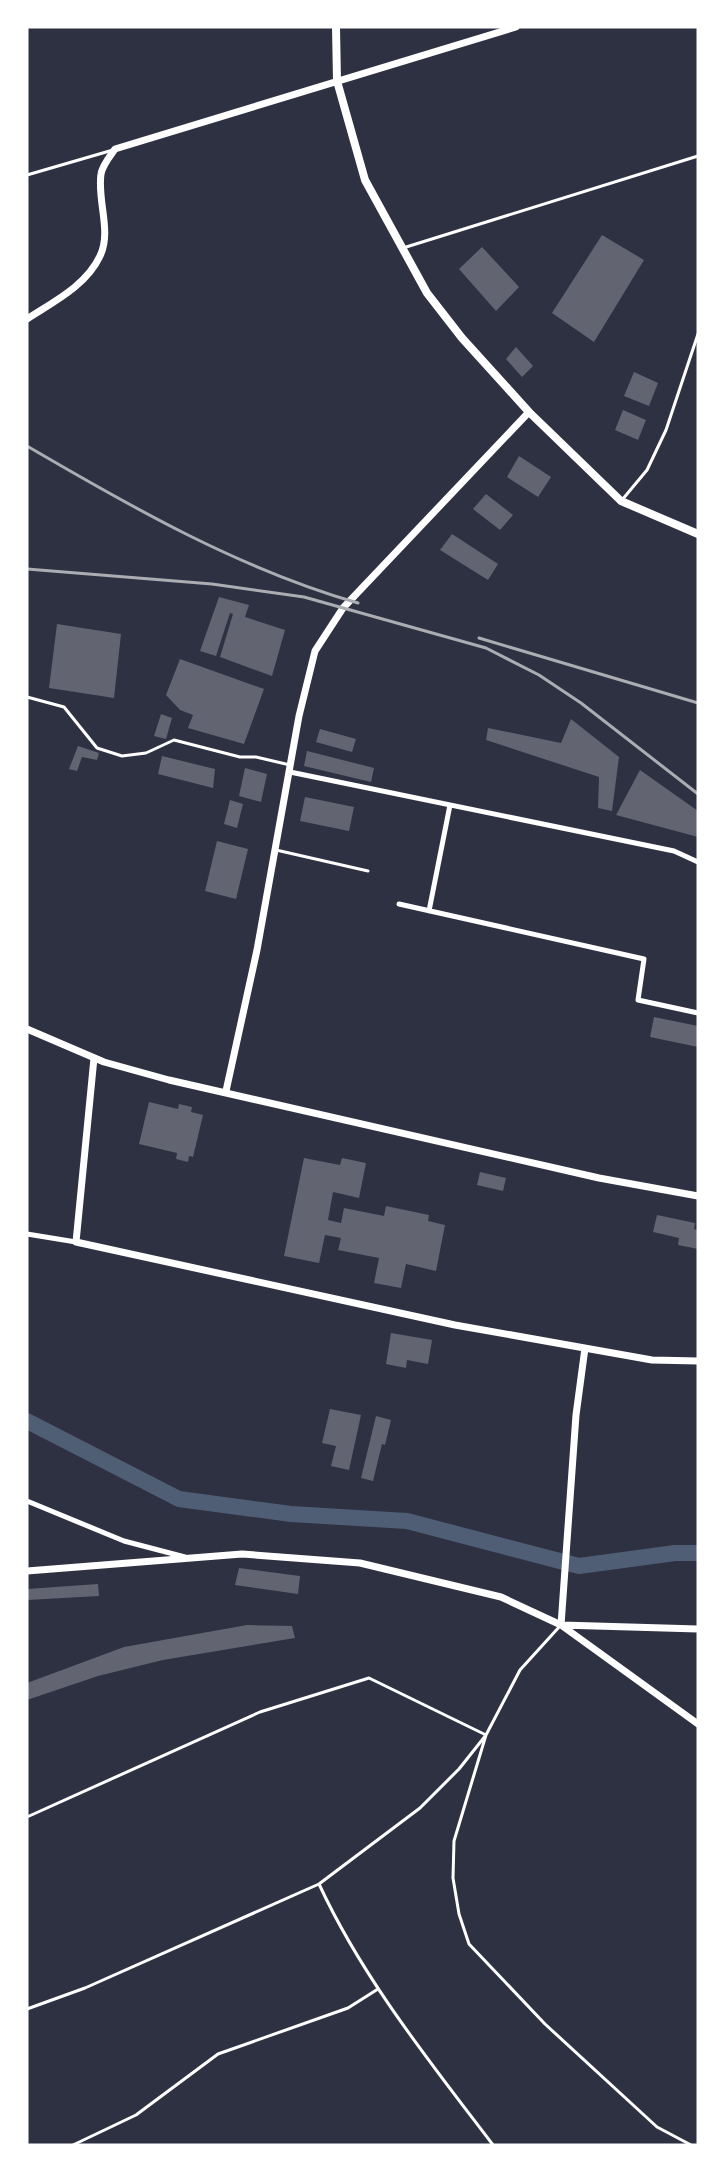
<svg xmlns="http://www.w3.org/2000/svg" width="725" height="2172" viewBox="0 0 725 2172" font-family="Ubuntu,sans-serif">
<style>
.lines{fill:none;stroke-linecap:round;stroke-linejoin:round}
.river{stroke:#4f5d75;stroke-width:16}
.building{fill:#626471}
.service{stroke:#fff;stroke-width:3}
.minor{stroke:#fff;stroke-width:5}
.tertiary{stroke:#fff;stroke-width:7}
.secondary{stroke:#fff;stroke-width:8}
.rail{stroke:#abadb3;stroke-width:3}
</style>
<rect width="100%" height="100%" fill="#2d3142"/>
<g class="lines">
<path class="river" d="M27,1421L179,1499L291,1514L407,1521L579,1566L675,1553H698"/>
</g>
<path class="building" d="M602,235L644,260L594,342L552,313Z
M482,247L519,287L496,311L459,269Z
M516,347L533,366L522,377L506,359Z
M634,372L658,383L649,406L624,396Z
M623,410L646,420L638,440L615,430Z
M519,456L551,477L538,497L507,477Z
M486,494L513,515L500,530L473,509Z
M452,534L498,564L488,580L440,550Z
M219,597L249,605L245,617L285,630L272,676L220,657L233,614L230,613L216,656L200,651Z
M57,624L121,634L114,698L49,688Z
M180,659L264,689L244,744L188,728L193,715L180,710L166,695Z
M161,714L172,718L166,739L154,736Z
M571,719L619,757L612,811L598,808L599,777L486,740L488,728L561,743Z
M320,729L356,739L352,752L316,742Z
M78,746L99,753L97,760L82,757L77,771L69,769Z
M307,751L374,768L371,782L304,766Z
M162,756L215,769L213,788L158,774Z
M245,768L267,774L261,802L239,796Z
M640,770L698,811V837L616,815Z
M305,797L354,807L349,831L300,821Z
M230,800L243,804L237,828L224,824Z
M217,841L248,849L236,899L205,891Z
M654,1017L698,1026V1047L650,1037Z
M149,1102L178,1109L179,1104L192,1107L191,1112L203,1115L193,1157L189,1156L188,1162L176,1159L177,1153L139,1144Z
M304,1158L340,1165L342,1158L366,1163L359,1198L333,1192L328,1220L341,1223L344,1208L384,1216L386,1206L429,1215L428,1221L445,1225L436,1271L406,1264L401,1288L374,1283L379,1258L338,1250L341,1238L325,1235L319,1263L284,1256Z
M480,1172L506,1178L503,1191L477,1185Z
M657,1215L695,1223L694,1229L698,1230V1249L678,1245L679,1238L653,1232Z
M391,1333L432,1340L428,1364L407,1360L406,1368L386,1364Z
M330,1409L361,1415L349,1470L331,1466L336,1446L322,1443Z
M376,1416L391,1420L385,1445L382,1444L373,1481L361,1478Z
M239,1568L300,1576L298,1594L235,1585Z
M98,1584L99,1596L28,1600L27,1589Z
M247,1625L292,1626L295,1638L163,1660L98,1676L27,1700V1683L124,1647Z"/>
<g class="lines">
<path class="service" d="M27,175L113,150
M403,248L698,156
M622,500L647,470L666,430L698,334
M27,697L64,707L97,748L122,756L146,753L174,740L240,757H256L290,765
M276,850L368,871
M27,1817L260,1712L369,1678L486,1735L454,1841L453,1878L459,1914L469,1944L545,2024L657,2127L691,2145
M319,1884C363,1979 430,2062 493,2145
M27,2009L85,1988L319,1884L420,1808L459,1769L486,1735L520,1670L560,1626
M73,2145L136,2115L218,2054L348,2008L378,1989"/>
<path class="minor" d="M290,772L674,851L698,862
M399,904L644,959L638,1000L698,1013
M429,911L450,805
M27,1234L76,1242
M27,1501L124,1541L185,1557"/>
<path class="tertiary" d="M27,319C53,302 86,286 100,256C112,231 97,201 101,174C102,166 110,156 115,149L516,27
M27,1029L104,1062L169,1080L599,1178L698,1196
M94,1058L76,1242L455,1325L652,1360L698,1361
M226,1091L257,950L299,716L315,651L343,608L529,412
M27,1571L242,1554L360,1563L501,1597L561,1625L698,1724
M561,1625L576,1415L585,1348
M561,1625L698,1629"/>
<path class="secondary" d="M336,27L337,81L365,180L427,293L462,338L529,412L621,501L698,534"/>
<path class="rail" d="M27,446C133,508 240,569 358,603
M27,569L212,584L304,597L486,648L539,675L581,703L698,794
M479,638L698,703"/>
</g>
<rect width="725" height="2172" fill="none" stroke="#ffffff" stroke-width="57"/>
</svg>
